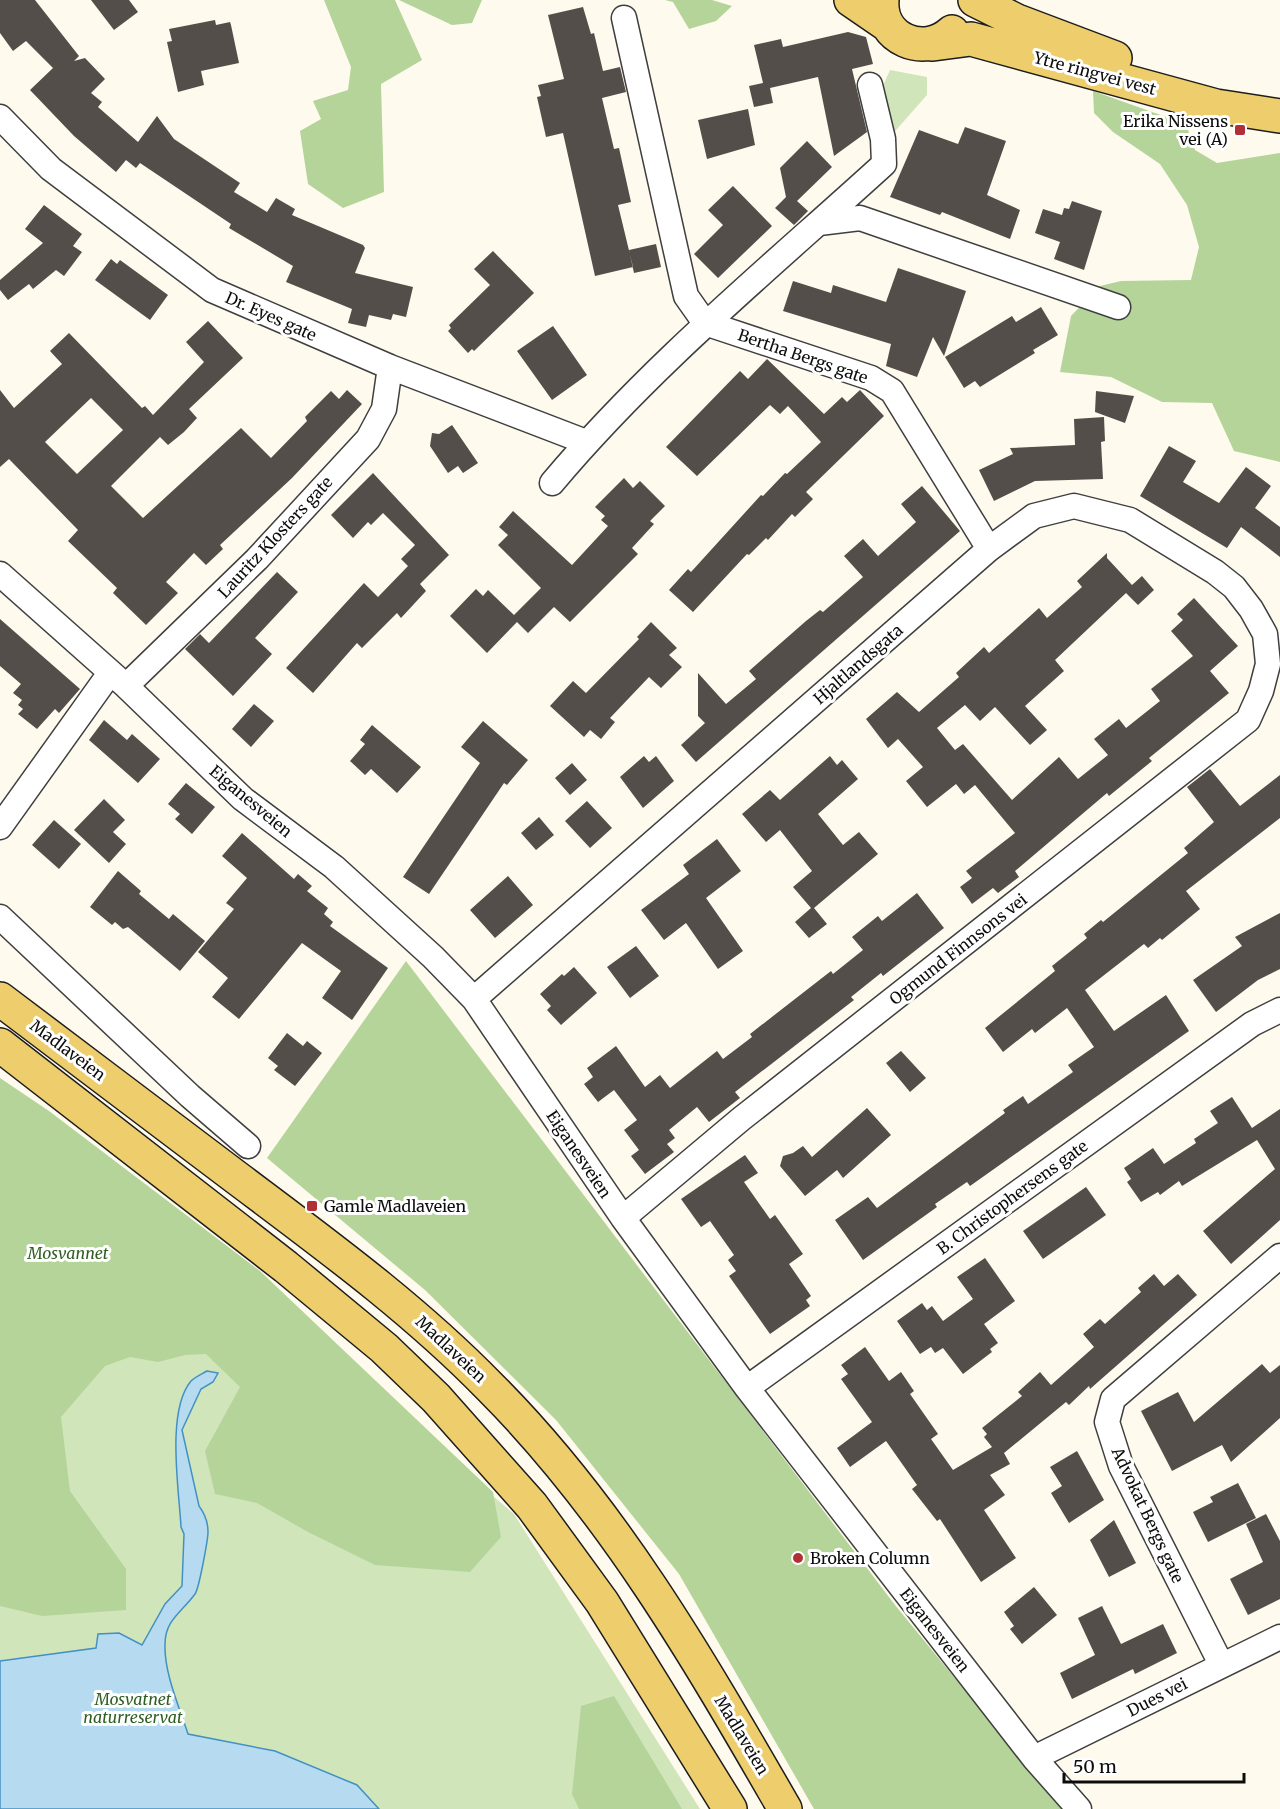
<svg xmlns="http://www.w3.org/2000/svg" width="1280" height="1809" viewBox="0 0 1280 1809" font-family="Merriweather,serif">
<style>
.green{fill:#d1e5ba;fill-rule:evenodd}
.forest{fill:#b5d49a}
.water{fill:#b6dbf1;stroke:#4391c2;stroke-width:1.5}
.building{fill:#544e4a;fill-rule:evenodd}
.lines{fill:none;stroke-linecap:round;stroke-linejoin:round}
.minor-casing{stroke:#3f3f3f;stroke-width:27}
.primary-casing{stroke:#1d1d1d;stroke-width:36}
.minor{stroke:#fff;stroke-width:24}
.primary{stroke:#eecd6d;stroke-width:33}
.poi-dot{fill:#b13037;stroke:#fff;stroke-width:2}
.labels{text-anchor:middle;stroke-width:6;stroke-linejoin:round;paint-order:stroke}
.street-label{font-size:16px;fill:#0c0c0c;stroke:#fff}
.poi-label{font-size:16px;fill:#0c0c0c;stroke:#fff;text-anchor:start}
.park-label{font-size:16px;font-style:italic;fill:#2f5e22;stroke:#fff}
</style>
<rect width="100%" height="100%" fill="#fefaed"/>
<path class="green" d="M890,70L927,77V95L889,138L879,95Z
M0,1129L329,1356L514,1514L700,1809H0ZM207,1371L213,1382L201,1389L182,1430L199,1506C217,1531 200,1567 194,1595L187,1601L167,1602L182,1586L184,1534L181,1527L177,1431Z"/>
<path class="forest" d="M324,0H395L422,60L381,84L384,192L343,208L308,184L300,131L321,119L313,101L348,90L351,67Z
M399,0H482L472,23L452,25Z
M665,0H712L732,6L716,21L689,29L673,2Z
M1093,91L1186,124L1195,150L1217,163L1280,153V462L1234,451L1212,403L1162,402L1111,377L1060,372L1071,316L1100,286L1121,281L1191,280L1199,247L1187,205L1160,164L1113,132L1094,113Z
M406,961L895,1605L1062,1809H814L679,1574L556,1420L425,1290L267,1158Z
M0,1078L49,1111L260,1271L493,1492L501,1537L470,1572L375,1565L308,1532L257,1503L215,1494L205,1451L240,1387L206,1354L185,1355L158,1362L130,1357L105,1366L61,1417L70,1491L126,1569V1610L42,1616L0,1606Z
M614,1696L682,1809H579L572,1794L581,1706Z"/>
<path class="water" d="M207,1371L218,1373L213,1382L201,1389L182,1430L199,1506C205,1514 208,1521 208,1532C208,1539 199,1589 195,1594C182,1612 165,1620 165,1644C164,1673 179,1706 188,1734L275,1751L357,1785L379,1809H0V1661L96,1648L98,1634L119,1633L142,1645L165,1604L182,1586L184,1534L181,1527C179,1489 166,1411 191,1381C195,1377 202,1374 207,1371Z"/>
<path class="building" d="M0,0H35L79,56L74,61L85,58L105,79L91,93L102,102L98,107L138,142L157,116L174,139L240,183L234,192L267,212L276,198L295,209L292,215L363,245L365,248L355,273L413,287L406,317L393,314L391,320L369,315L366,327L348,323L352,309L286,282L293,266L229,228L231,224L140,163L136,168L126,160L116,172L74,136L30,90L53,68L26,41L13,51L0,33Z
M91,0H129L138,12L114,30Z
M583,7L591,34L594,33L603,71L620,67L626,92L602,98L614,149L619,148L631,202L618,205L633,267L595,276L563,133L546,137L537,97L541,96L538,85L564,79L548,15Z
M215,20L216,25L230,22L231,25L239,63L201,71L204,85L178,92L167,42L172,41L169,29Z
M848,32L866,37L873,64L852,69L867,132L834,156L818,77L770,88L773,103L754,107L749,86L763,83L754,45L781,39L783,47Z
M748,109L755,145L707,159L698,120Z
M965,127L1006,141L987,195L1020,210L1010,239L942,212L940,215L890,197L919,130L958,144Z
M807,141L832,167L797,201L808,211L794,225L775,208L786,197L780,168Z
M733,186L772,226L718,278L694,254L723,225L708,210Z
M1072,201L1102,211L1084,270L1054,259L1060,242L1035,233L1043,209L1062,215L1064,208L1069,209Z
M44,205L82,234L73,246L82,252L64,276L56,270L33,289L29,284L8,300L0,290V280L43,243L25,229Z
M656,244L661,267L634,273L629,250Z
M493,251L534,293L474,351L472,349L468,353L448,331L451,328L449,325L490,285L474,269Z
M111,259L117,264L120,260L168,295L150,320L95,280Z
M898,268L966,291L944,356L933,337L917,377L886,366L891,344L783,311L793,281L831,293L833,285L886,302Z
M1041,307L1058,335L1033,350L1035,353L980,387L975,381L964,388L945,357L1012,316L1016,322Z
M208,321L243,358L189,409L197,418L184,432L168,445L160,437L111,486L143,518L241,428L271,458L307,421L305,417L331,391L339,399L347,390L362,404L292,478L220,545L223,549L206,565L194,553L166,582L178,593L146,625L113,593L117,588L68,541L78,530L9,459L0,467V390L14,408L62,364L50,351L69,333L142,408L145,406L153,415L204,362L186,342ZM91,398L123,430L77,474L45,442Z
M553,326L587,375L552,400L517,351Z
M767,359L824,414L842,397L847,402L860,390L884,416L806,492L813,499L795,517L792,514L768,540L766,538L749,555L747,554L693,612L669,590L688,569L691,572L761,495L763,496L785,473L787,474L821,442L788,406L780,414L770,405L697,476L666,447L740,371L748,379Z
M1096,391L1134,396L1125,423L1095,412Z
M1104,417L1105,441L1101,442L1103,479L1035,481L994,501L979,470L1013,454L1010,448L1075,445L1074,419Z
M452,425L478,463L463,473L458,466L448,473L430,446L432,433L439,434Z
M1169,446L1196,461L1183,482L1219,503L1246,467L1271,486L1255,508L1280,527V557L1241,527L1227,548L1140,496Z
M373,473L449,555L420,584L426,591L401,618L397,613L362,648L357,643L313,693L286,668L364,583L378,597L408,566L401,559L415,545L383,513L371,525L368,522L353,538L331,515Z
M624,478L633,488L640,481L665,506L650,521L654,524L632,548L638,554L570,622L554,607L528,633L517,622L487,653L450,616L476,589L483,596L488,590L514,615L541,588L498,545L508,535L499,527L513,511L572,565L608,526L601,520L605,516L595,507Z
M922,486L960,531L696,762L681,745L705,723L698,716V673L726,704L756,679L749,671L806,621L820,610L823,612L863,577L844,556L863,539L878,556L916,522L901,504Z
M1107,553V558L1132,585L1142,576L1154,590L1138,605L1126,593L1055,660L1064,671L1025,706L1047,730L1030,745L995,707L980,721L965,705L937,728L955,750L963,744L1012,800L1059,757L1078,779L1108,755L1094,739L1119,719L1126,728L1160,701L1151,689L1193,656L1171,631L1183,620L1177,614L1194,598L1238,646L1210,671L1229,693L1149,758L1152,761L1109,796L1107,793L1015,871L1019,877L998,893L993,888L972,904L960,887L972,878L966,871L1015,833L975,785L964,794L956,784L927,807L906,781L923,767L898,739L888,748L866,719L897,692L919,712L959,677L956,673L984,647L989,653L1039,608L1047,618L1082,587L1077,581Z
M277,572L298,592L255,638L272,654L233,696L185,649L200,634L209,643Z
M0,619L80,689L59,713L55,709L37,729L18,714L23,709L18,705L22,700L13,693L21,684L0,666Z
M651,622L677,648L669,655L682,667L661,688L649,677L610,718L615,722L601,739L590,730L584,737L550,706L573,681L586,693L639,639L637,637Z
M254,704L274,721L251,747L232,729Z
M104,720L127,740L132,734L160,759L138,783L89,740Z
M483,721L528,760L507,785L504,783L429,894L403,877L480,763L461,747Z
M372,725L421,767L397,793L371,769L365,775L350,761L365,744L360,740Z
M644,756L649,762L656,756L674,781L643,808L620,777Z
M830,756L837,765L842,760L858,779L818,814L843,845L859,832L878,854L814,908L827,924L809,938L795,922L811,908L793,887L812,871L780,830L766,842L742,814L770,790L780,800Z
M572,763L587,780L570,795L555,778Z
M1210,769L1240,806L1280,775V818L1186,891L1200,909L1162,940L1160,938L1148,948L1144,944L1085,990L1114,1031L1166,995L1189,1031L970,1186L967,1182L935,1204L937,1207L863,1260L835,1220L868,1197L877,1208L1005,1113L1003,1110L1023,1096L1028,1104L1073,1072L1068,1065L1094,1047L1067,1008L1035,1033L1032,1029L1003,1052L985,1028L1055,971L1052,966L1087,938L1084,934L1101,920L1103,922L1188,853L1184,848L1214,822L1187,787Z
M186,783L215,807L192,834L175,819L180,814L168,804Z
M104,799L125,820L113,832L126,844L109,863L74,830Z
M587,801L612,828L590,848L565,821Z
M539,817L554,835L536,850L521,833Z
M54,820L81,844L59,869L32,845Z
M242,833L294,879L298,874L312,886L307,891L328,908L324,914L333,922L330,926L388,968L352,1020L322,998L341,971L302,943L239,1019L212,997L228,978L198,952L234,909L226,903L247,878L222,856Z
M717,839L741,871L706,898L743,951L718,969L686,923L664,940L641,910L689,874L683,865Z
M118,871L141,891L139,894L169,919L173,914L205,941L180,971L128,927L123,929L115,922L112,925L90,907Z
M508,876L533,905L495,938L470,910Z
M917,893L944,928L883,976L881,973L851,997L854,1000L735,1092L740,1098L709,1122L697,1107L669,1130L675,1138L667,1144L674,1152L645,1174L631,1156L639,1150L624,1130L637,1120L614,1090L598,1102L584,1084L593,1077L587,1068L616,1046L645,1087L660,1075L670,1088L717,1051L723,1059L752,1037L750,1034L831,971L833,974L863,950L852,937L878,916L882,921Z
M1280,913V969L1258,980L1216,1012L1193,980L1242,946L1235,937Z
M636,946L659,976L630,998L607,967Z
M574,967L597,993L561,1025L547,1010L551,1006L540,994L562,974L564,976Z
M287,1033L303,1046L307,1041L322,1053L295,1086L274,1070L278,1066L268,1058Z
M901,1051L926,1078L910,1092L886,1063Z
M1232,1097L1252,1128L1280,1109V1220L1231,1264L1203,1231L1275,1169L1257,1140L1182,1186L1179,1181L1160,1195L1158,1192L1141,1202L1127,1182L1131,1179L1124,1168L1153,1148L1164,1164L1196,1143L1194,1139L1218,1123L1210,1111Z
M867,1108L891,1135L843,1178L837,1170L805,1196L780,1166L783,1156L793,1153L803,1146L812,1157Z
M745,1155L758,1173L744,1182L770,1219L775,1215L803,1254L789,1264L811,1296L806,1300L810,1306L770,1334L729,1276L736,1271L728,1260L734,1255L710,1221L701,1227L681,1199Z
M1086,1187L1106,1215L1043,1259L1023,1231Z
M985,1258L1015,1301L984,1324L998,1343L990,1349L992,1352L963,1374L943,1348L935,1353L931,1347L920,1354L897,1321L922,1303L927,1310L932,1306L943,1321L973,1299L957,1277Z
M1154,1274L1164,1286L1178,1274L1197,1295L1090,1389L1089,1386L1069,1405L1066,1402L1004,1453L1010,1464L990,1475L1005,1495L984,1510L1016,1558L981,1582L940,1519L937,1521L912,1489L917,1485L886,1441L850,1467L837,1448L872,1422L841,1379L848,1374L841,1365L865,1347L889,1381L901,1372L914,1391L910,1394L938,1434L931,1439L953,1470L992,1447L984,1437L987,1434L982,1428L1022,1396L1018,1392L1040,1372L1051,1385L1094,1347L1083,1334L1100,1319L1105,1324L1141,1292L1138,1288Z
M1262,1364L1270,1373L1280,1365V1418L1231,1462L1222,1445L1172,1471L1141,1411L1178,1392L1194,1422Z
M1077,1451L1104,1500L1069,1523L1051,1493L1062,1486L1050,1467Z
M1238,1483L1256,1518L1208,1542L1193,1512L1213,1502L1210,1497Z
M1266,1514L1280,1541V1599L1248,1615L1230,1579L1263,1562L1246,1524Z
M1114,1520L1136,1563L1109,1577L1090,1540Z
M1034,1587L1057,1615L1022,1644L1010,1629L1014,1626L1004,1612Z
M1102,1606L1121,1644L1163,1624L1177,1653L1135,1674L1133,1669L1072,1699L1060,1673L1095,1655L1078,1618Z"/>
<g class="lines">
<defs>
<path id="minor" d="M624,18L686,296L705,323L871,378L892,391L989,549
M0,117L51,169L212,290L390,367L586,442
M819,223L860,218L1118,307
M552,483C651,365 771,267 884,164L883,139L870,85
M0,574L126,686L243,799L334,867L433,957L474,999L623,1218L747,1388L1034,1758L1079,1809
M126,686L257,559L368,439L384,409L390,367
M0,827L110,673
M0,917L190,1096L248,1146
M474,999L989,549L1034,516L1074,506L1130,520L1215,572L1234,587L1251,609L1265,634L1268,664L1261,691L1248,720L741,1119L623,1218
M747,1388L1252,1024L1280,1010
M1221,1664L1121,1466L1107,1422L1113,1399L1280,1256
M1034,1758L1280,1637"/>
<path id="primary" d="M851,0L886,24
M882,0C879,39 924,58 952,32
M975,0L1017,21L1115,58
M933,44L971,39L1216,106L1280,116
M0,999C78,1057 155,1117 233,1175C322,1242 412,1307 490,1387C613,1510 699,1660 785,1809
M0,1045L286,1267L384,1348L436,1398L532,1506L602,1602L730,1809"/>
</defs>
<use href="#minor" class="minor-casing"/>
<use href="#primary" class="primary-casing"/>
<use href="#minor" class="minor"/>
<use href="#primary" class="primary"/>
</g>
<g class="poi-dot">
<rect x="1234" y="124" width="12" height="12" rx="3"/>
<rect x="306" y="1200" width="12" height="12" rx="3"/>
<circle cx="798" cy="1558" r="6"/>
</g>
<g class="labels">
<g class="street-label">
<text transform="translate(1095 73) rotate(15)" y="6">Ytre ringvei vest</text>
<text transform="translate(271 316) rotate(24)" y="6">Dr. Eyes gate</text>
<text transform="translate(803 356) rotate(19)" y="6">Bertha Bergs gate</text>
<text transform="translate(275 537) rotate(-47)" y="6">Lauritz Klosters gate</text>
<text transform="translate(858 664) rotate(-41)" y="6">Hjaltlandsgata</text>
<text transform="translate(251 801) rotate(40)" y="6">Eiganesveien</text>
<text transform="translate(958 949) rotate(-38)" y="6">Ogmund Finnsons vei</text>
<text transform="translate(68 1050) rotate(37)" y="6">Madlaveien</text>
<text transform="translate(579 1154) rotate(56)" y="6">Eiganesveien</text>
<text transform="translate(1012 1197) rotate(-36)" y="6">B. Christophersens gate</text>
<text transform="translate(451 1349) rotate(43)" y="6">Madlaveien</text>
<text transform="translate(1148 1515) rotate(65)" y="6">Advokat Bergs gate</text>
<text transform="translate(935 1630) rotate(52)" y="6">Eiganesveien</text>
<text transform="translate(1157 1697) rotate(-27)" y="6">Dues vei</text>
<text transform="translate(742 1735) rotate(59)" y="6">Madlaveien</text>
</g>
<g class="poi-label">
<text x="1228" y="127" text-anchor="end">Erika Nissens<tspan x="1228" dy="18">vei (A)</tspan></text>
<text x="324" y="1212">Gamle Madlaveien</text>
<text x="810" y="1564">Broken Column</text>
</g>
<g class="park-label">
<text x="68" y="1259">Mosvannet</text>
<text x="133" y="1705">Mosvatnet<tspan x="133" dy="18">naturreservat</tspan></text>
</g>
</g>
<path d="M1064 1773v9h180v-9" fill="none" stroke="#0c0c0c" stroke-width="3"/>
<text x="1073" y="1773" font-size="18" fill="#0c0c0c" stroke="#ffffff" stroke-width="4.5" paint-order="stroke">50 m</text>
</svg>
